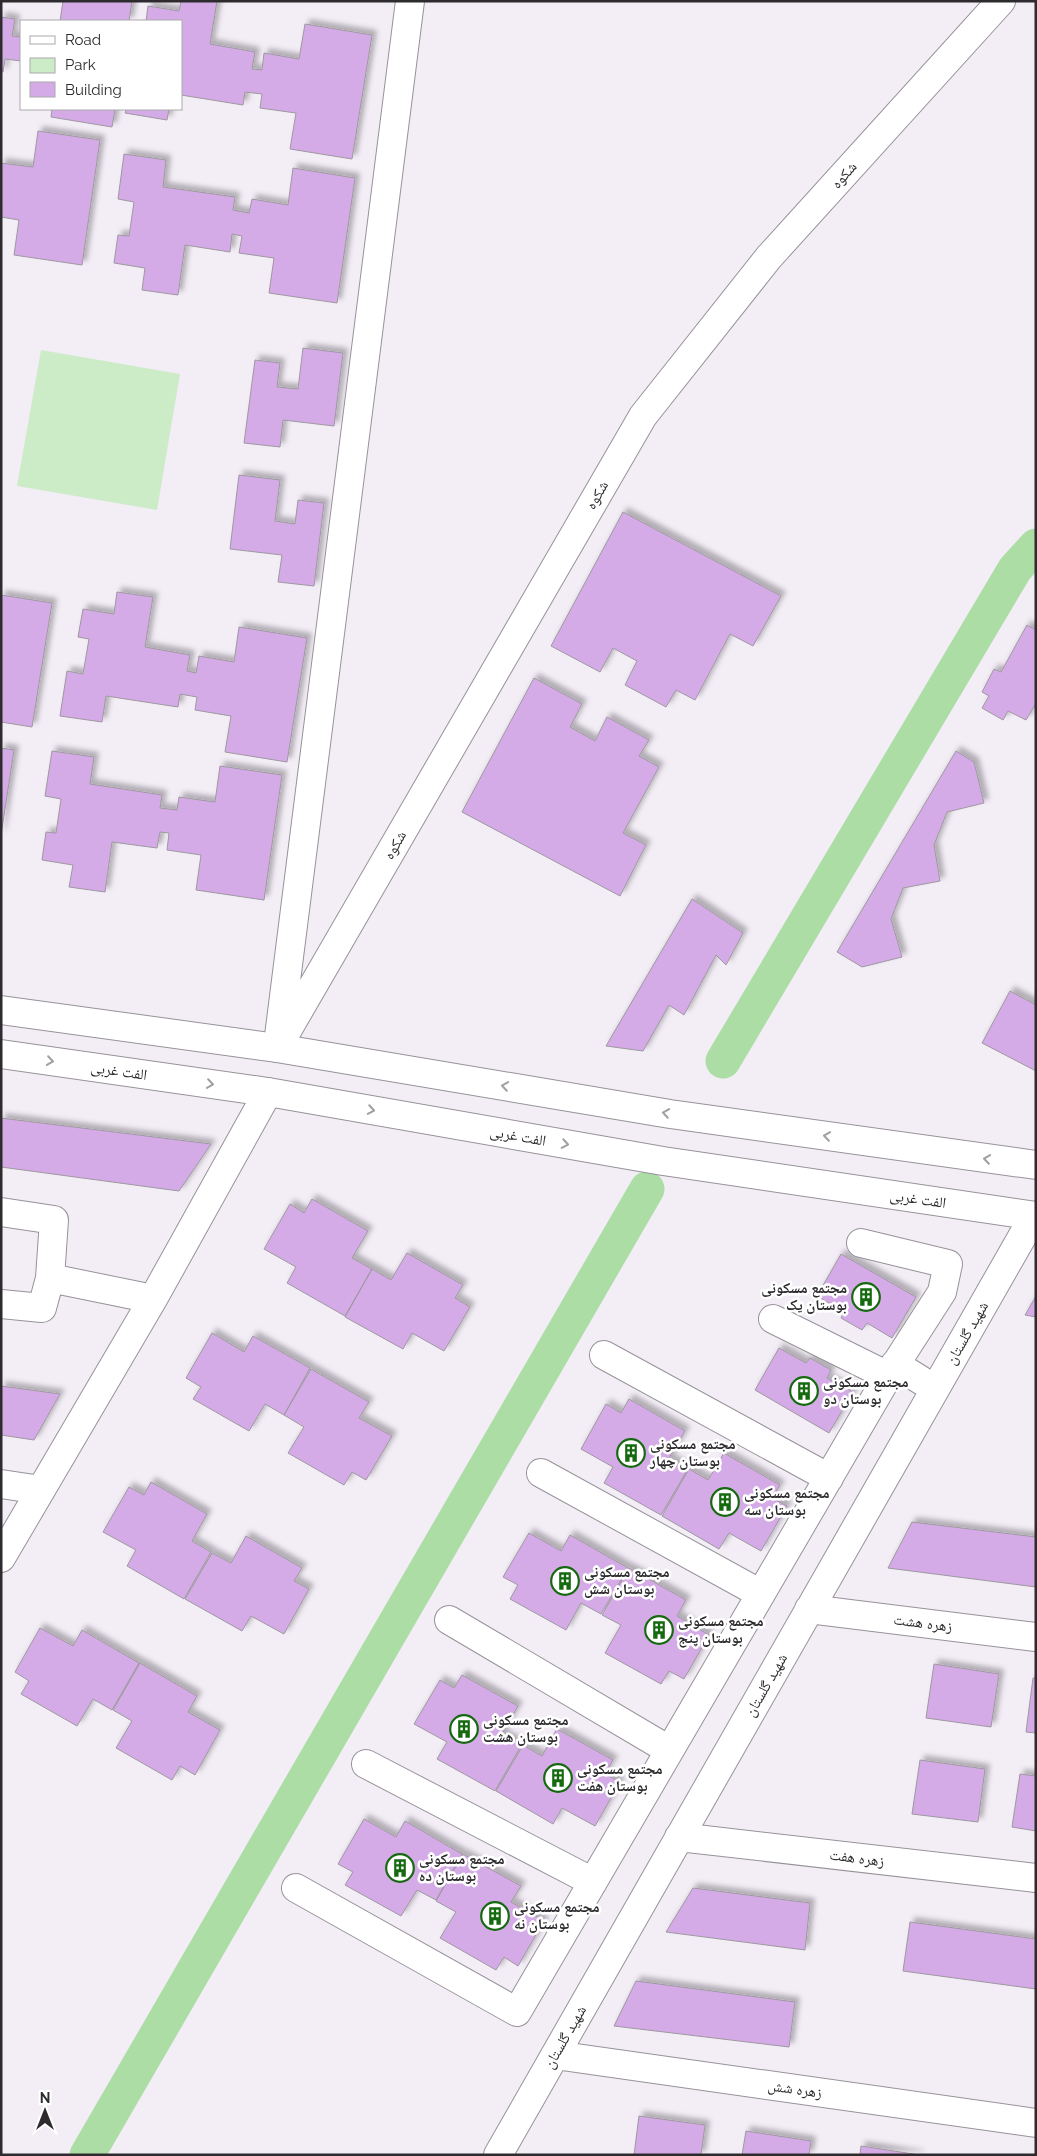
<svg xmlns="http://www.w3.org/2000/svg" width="1037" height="2156" viewBox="0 0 1037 2156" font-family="Raleway,'Noto Naskh Arabic',sans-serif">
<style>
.green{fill:#ccecc8}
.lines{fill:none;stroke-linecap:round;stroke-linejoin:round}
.canal{stroke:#abdda5;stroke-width:35}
.building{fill:#d4abe6;stroke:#9e98a0;filter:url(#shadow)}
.minor-casing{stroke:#97929a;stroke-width:30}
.secondary-casing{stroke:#97929a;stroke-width:30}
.minor{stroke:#fff;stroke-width:28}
.secondary{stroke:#fff;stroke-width:28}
.oneway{stroke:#a0a0a1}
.labels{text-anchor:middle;stroke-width:5;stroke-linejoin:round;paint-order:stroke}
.street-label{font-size:15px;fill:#2d2b2e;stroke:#fff}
.poi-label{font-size:15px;font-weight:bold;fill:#2d2b2e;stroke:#fff;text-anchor:start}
</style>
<defs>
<filter id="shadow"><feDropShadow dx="4.5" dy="-4.5" stdDeviation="2.5" flood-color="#0004"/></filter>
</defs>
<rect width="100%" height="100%" fill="#f3edf6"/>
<path class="green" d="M41,350L180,374L157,510L17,486Z"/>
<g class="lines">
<path class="canal" d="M723,1061L1015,569L1036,546
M87,2155L647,1189"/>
</g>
<path class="building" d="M63,1H126L132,2L129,21H60Z
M181,1H217L210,44L255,52L252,69L262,70L264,53L299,59L305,24L372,35L352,159L290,149L296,113L260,108L262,94L245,92L243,105L181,95V21H146L148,6L179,11Z
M1,17L15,19L12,36L21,37V61L5,59L3,72H1Z
M52,109H115L112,127L51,117Z
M126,109H169L167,120L125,113Z
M38,131L100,140L82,265L14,255L19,220L1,217V163L33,167Z
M124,154L166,160L163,187L235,197L233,210L249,213L252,199L288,205L293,168L355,178L337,303L269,293L274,258L239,253L242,236L232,234L230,252L185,245L178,295L142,290L145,268L114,263L118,235L129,236L134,202L118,199Z
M303,348L343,353L334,426L283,420L280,447L244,443L255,360L280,363L277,387L298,389Z
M239,475L280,480L275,521L295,524L298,500L324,503L314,586L278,582L282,555L230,549Z
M623,512L781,596L753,646L730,634L695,700L676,690L666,707L625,685L637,661L613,648L600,672L551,646Z
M117,592L153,597L145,647L190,655L187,671L196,673L199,656L234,662L239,627L307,638L287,762L225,752L231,716L195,710L197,697L180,694L178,707L106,696L102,722L60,716L67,671L83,674L89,639L78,637L83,609L114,614Z
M1,595L52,603L32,727L1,722Z
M1027,625L1036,630V703L1026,720L1008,711L1003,720L982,708L989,696L982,692L994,669L1001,672Z
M534,678L582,704L570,727L595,741L607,717L649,740L639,756L659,767L623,833L646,845L620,896L462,812Z
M1,748L14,750L1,835Z
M52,751L94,757L90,784L162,795L160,808L177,810L179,797L215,802L220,766L282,775L264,900L196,890L201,855L167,850L169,833L160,832L157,848L112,842L105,892L69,887L73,865L42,860L46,832L56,833L61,799L45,796Z
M956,751L974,762L984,803L947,812L934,845L940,881L903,888L891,919L902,957L862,967L837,952Z
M692,899L743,933L726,965L716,955L684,1015L669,1005L643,1051L606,1046Z
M1010,991L1036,1005V1071L982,1043Z
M1,1118L211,1144L179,1191L1,1167Z
M312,1199L368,1231L352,1258L372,1269L345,1316L287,1283L296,1267L264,1249L290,1204L304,1213Z
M407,1253L463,1285L455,1298L470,1307L444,1351L412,1333L403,1349L345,1317L372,1269L391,1280Z
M841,1254L916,1297L892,1338L867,1323L862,1330L841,1318L844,1312L817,1296Z
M1036,1296V1317L1025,1315Z
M212,1333L244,1352L253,1336L310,1368L284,1415L265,1404L249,1431L193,1399L201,1387L186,1378Z
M779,1348L806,1363L810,1358L831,1370L827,1378L853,1392L829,1433L755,1390Z
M311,1369L369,1402L359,1418L392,1436L366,1480L352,1472L344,1485L288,1453L304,1427L284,1415Z
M1,1386L60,1394L34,1440L1,1435Z
M629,1399L685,1431L669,1458L688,1469L661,1515L604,1483L613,1467L581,1449L606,1404L621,1413Z
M724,1453L780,1485L772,1498L787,1506L761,1551L729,1533L719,1549L662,1516L689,1469L708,1480Z
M151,1482L207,1514L192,1541L211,1552L184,1599L127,1566L136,1550L103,1532L129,1487L144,1495Z
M912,1522L1036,1537V1587L888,1568Z
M529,1533L561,1551L570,1535L628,1568L601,1614L581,1603L566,1630L510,1599L518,1585L503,1577Z
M246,1536L302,1568L294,1581L309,1589L284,1634L251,1616L242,1631L185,1599L212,1553L231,1563Z
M629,1568L686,1600L677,1616L709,1635L684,1679L669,1671L661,1684L605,1653L621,1625L602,1615Z
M40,1628L73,1646L82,1630L139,1663L112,1710L93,1699L77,1726L21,1694L29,1681L15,1672Z
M140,1663L197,1696L188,1712L220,1730L195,1775L180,1766L172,1780L116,1748L132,1721L113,1710Z
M934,1664L999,1674L991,1727L926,1718Z
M462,1675L518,1706L502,1734L522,1744L495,1791L437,1759L447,1742L414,1724L440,1680L454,1688Z
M1033,1678H1036V1733L1026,1732Z
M557,1729L613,1760L605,1774L620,1782L595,1826L562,1808L553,1824L496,1791L523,1745L542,1756Z
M920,1760L985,1769L978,1822L912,1814Z
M1020,1774L1036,1776V1831L1012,1827Z
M364,1819L396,1837L405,1821L462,1854L436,1900L417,1890L401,1916L345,1885L353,1872L338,1864Z
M463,1854L521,1886L511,1902L544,1921L518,1966L504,1957L496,1970L440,1938L456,1912L436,1901Z
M693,1888L810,1903L805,1950L666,1932Z
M910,1922L1036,1939V1989L903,1971Z
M636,1981L795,2002L789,2047L614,2026Z
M639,2116L705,2125L701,2155H634Z
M746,2131L811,2141L809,2155H742Z
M861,2146L920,2155H860Z"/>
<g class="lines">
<defs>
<path id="minor" d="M279,1036L410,1
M277,1048L643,416L769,257L1001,1
M1,1212L54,1220L50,1278L42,1308L1,1304
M50,1278L153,1299
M773,1319L888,1376
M604,1355L829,1478
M895,1364L935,1389
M541,1473L761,1594
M1,1484L41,1490
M1,1558L153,1299L268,1092
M809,1609L1036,1637
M449,1620L669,1750
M366,1764L593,1882
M679,1837L1036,1878
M296,1888L517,2012L888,1376L942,1292L948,1264L861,1243
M555,2055L1036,2123
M498,2155L1034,1216"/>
<path id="secondary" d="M1,1010L277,1048L670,1114L1036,1165
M1,1054L268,1092L663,1161L1036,1216"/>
</defs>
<use href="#minor" class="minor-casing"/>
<use href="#secondary" class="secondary-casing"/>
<use href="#minor" class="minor"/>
<use href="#secondary" class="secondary"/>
</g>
<defs><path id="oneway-chevron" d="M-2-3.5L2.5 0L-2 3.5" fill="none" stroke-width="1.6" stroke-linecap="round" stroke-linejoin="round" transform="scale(1.25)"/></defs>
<g class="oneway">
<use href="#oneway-chevron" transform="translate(50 1061) rotate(8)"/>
<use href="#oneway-chevron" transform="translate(210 1084) rotate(8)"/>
<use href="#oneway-chevron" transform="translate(505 1086) rotate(-171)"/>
<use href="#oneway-chevron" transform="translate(371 1110) rotate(10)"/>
<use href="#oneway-chevron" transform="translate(666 1113) rotate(-171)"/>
<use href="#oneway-chevron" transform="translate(827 1136) rotate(-172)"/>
<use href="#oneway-chevron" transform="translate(565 1144) rotate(10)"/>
<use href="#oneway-chevron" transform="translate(987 1159) rotate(-172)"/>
</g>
<defs>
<symbol id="building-ring" viewBox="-11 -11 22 22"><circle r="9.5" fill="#fff" stroke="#15690f" stroke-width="1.5"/><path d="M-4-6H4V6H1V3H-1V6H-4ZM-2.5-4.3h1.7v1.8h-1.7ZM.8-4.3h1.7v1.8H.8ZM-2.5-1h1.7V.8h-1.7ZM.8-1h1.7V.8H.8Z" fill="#15690f"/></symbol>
</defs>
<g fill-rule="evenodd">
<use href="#building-ring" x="850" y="1281" width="32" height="32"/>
<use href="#building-ring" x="788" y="1375" width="32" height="32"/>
<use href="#building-ring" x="615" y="1437" width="32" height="32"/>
<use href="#building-ring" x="709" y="1486" width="32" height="32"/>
<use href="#building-ring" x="549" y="1565" width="32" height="32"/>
<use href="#building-ring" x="643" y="1614" width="32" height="32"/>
<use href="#building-ring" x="448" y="1713" width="32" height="32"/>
<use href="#building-ring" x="542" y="1762" width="32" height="32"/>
<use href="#building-ring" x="384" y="1852" width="32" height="32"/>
<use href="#building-ring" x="479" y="1900" width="32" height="32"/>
</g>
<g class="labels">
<g class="street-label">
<text transform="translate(844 175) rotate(-48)" y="5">شکوه</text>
<text transform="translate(597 495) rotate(-60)" y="5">شکوه</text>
<text transform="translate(395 845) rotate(-60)" y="5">شکوه</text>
<text transform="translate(119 1071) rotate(8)" y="5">الفت غربی</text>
<text transform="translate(518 1136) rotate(10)" y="5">الفت غربی</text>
<text transform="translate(918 1199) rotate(8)" y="5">الفت غربی</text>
<text transform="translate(967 1333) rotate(-60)" y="5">شهید گلستان</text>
<text transform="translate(923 1623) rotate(7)" y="5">زهره هشت</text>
<text transform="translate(766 1685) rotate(-60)" y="5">شهید گلستان</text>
<text transform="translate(857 1858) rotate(7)" y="5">زهره هفت</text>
<text transform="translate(565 2037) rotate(-60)" y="5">شهید گلستان</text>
<text transform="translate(795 2089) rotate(8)" y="5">زهره شش</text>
</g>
<g class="poi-label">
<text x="847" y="1293" text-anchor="end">مجتمع مسکونی<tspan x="847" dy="17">بوستان یک</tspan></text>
<text x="823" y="1387">مجتمع مسکونی<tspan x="823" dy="17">بوستان دو</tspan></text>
<text x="650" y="1449">مجتمع مسکونی<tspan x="650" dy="17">بوستان چهار</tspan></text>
<text x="744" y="1498">مجتمع مسکونی<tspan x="744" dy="17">بوستان سه</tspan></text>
<text x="584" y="1577">مجتمع مسکونی<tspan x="584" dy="17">بوستان شش</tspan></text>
<text x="678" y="1626">مجتمع مسکونی<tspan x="678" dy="17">بوستان پنج</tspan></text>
<text x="483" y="1725">مجتمع مسکونی<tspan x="483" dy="17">بوستان هشت</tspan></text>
<text x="577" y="1774">مجتمع مسکونی<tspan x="577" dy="17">بوستان هفت</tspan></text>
<text x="419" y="1864">مجتمع مسکونی<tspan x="419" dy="17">بوستان ده</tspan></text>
<text x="514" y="1912">مجتمع مسکونی<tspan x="514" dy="17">بوستان نه</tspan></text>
</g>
</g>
<rect width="1037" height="2156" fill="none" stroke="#2d2b2e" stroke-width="5"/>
<rect x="20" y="20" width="162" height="90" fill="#ffffff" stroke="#abaaab"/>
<rect x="30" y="36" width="25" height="8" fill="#ffffff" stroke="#abaaab"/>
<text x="65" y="45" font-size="15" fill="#2d2b2e">Road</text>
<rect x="30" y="58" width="25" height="15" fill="#ccecc8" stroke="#abaaab"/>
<text x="65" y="70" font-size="15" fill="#2d2b2e">Park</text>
<rect x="30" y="82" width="25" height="15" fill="#d4abe6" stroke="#abaaab"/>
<text x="65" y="95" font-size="15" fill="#2d2b2e">Building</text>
<g transform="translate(45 2111)" stroke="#ffffff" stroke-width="4" paint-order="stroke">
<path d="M0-4L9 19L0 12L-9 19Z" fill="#2d2b2e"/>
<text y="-8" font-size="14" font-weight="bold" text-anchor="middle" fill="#2d2b2e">N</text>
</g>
</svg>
